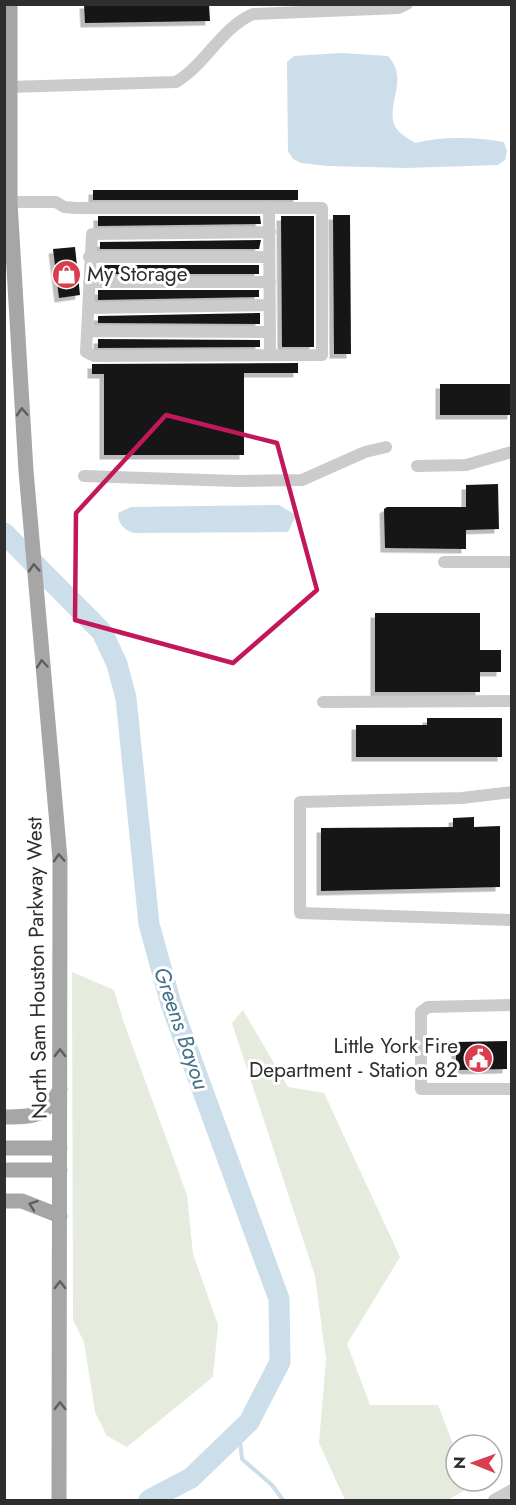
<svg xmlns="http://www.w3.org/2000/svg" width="516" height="1505" viewBox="0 0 516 1505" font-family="Jost,sans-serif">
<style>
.green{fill:#e5ebdd}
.water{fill:#cbdee9}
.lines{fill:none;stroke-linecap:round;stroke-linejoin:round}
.stream{stroke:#cbdee9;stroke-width:4}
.river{stroke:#cbdee9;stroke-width:21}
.building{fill:#151515;filter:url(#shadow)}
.minor{stroke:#cbcbcb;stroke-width:12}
.major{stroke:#a6a6a6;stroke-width:15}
.oneway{stroke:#5e5e5e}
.marked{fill:none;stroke:#c2185b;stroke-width:4.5;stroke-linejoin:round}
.labels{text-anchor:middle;stroke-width:6;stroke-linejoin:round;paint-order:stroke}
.poi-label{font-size:21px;fill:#2e2e2e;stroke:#fff;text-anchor:start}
.street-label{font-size:21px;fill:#2e2e2e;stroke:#fff}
.water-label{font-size:22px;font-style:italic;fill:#42718b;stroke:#fff}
</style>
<defs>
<filter id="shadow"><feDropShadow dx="-4.5" dy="4.5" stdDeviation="0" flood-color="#0004"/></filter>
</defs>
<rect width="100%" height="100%" fill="#fff"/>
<path class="green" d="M72,972L114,990L124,1023L187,1195L193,1254L218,1325L213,1377L127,1447L107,1436L95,1412L84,1342L73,1320Z
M243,1010L288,1087L324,1093L400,1257L347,1344L370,1405H438L456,1452V1481H467L470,1487L448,1500H345L319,1443L326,1359L315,1276L232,1023Z"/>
<path class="water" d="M342,53L388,56C409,79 387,102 394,124C397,133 408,138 415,143C443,136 475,137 504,142L507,151L505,160L498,165L406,168L328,166L301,163L293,159L288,151L287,62L294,56Z
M279,505L296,515L288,532L134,533C124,530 118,524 118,513L131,507Z"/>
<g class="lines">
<path class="stream" d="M239,1431L242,1459L272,1485L283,1500"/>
<path class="river" d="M4,533L102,632L117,664L126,698L149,924L171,1004L279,1299L280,1362L249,1422L191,1478L149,1500"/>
</g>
<path class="building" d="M84,4H209L210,21L85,23Z
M93,190H298V200H93Z
M333,215H350L351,354H334Z
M98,216H260L261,224L98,226Z
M281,216H314V347H282Z
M261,240L259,249H100V242Z
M75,247L80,295L59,298L53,249Z
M99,265H259V274H98Z
M98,290H259V297L98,300Z
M260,313V324L98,323V316Z
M98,339L260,340V347L98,348Z
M298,363V373H244V455H104V374H92V364Z
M440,384H512V415H440Z
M498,484L499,529L466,530V549L385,548L384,509L387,507H466V485Z
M375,613H480V650H501V672H480V692H375Z
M427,718H502V757H356V725H427Z
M474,817V827L500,826V887L321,891V828L453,827V818Z
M507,1041V1069L456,1070V1042Z"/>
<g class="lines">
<path class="minor" d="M9,87L176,82C206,64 221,28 253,14L399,8L407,4
M10,202H56L64,207L76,208H322V355L94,356L86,352L92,234L270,232
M269,207L270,355
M89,257H269
M89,282H270
M88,308L270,305
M87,331L270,332
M417,466L466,465L512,452
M84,476L236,481L302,480L365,452L386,447
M444,562H512
M323,702L512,701
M512,792L462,798L300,802V913L512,920
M512,1005L428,1007L421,1012V1089H512
M494,1500L512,1490"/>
<path class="major" d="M10,4V202L26,471L60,859L59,1500
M4,1117C34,1117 46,1117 60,1089
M4,1148H60
M4,1170H60
M4,1201H22L60,1216"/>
</g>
<defs><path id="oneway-chevron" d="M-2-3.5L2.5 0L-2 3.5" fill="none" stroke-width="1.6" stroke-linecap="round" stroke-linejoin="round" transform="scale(1.5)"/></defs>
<g class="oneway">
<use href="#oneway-chevron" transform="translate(22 412) rotate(-93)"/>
<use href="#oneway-chevron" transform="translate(34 568) rotate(-94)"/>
<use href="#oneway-chevron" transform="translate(42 664) rotate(-95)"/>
<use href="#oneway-chevron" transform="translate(59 858) rotate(-93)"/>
<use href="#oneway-chevron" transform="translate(60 1053) rotate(-90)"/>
<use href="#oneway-chevron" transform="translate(33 1205) rotate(-160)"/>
<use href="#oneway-chevron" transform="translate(60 1285) rotate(-90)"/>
<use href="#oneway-chevron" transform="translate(60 1406) rotate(-90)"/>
</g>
<path class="marked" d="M166,415L277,443L317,590L233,663L75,620L76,513Z"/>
<defs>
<symbol id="shop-disc" viewBox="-11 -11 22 22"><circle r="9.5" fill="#d83e4d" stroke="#fff"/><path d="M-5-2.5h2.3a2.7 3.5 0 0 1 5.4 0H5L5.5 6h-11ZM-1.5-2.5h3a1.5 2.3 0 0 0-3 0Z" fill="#fff"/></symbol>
<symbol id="civic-disc" viewBox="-11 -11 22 22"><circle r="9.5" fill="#d83e4d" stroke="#fff"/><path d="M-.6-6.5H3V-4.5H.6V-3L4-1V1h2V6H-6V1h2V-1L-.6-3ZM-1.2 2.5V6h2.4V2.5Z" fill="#fff"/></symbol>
</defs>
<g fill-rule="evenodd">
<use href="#shop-disc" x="50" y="258" width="33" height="33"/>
<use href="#civic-disc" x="462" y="1042" width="33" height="33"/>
</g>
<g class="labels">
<g class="poi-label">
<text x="87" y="281">My Storage</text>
<text x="458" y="1053" text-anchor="end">Little York Fire<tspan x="458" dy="24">Department - Station 82</tspan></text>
</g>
<g class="street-label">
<text transform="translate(37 968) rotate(-91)" y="7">North Sam Houston Parkway West</text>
</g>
<g class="water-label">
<text transform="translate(182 1028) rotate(71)" y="8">Greens Bayou</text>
</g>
</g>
<rect width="516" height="1505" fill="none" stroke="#2e2e2e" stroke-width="12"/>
<g transform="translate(474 1463) rotate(271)"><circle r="28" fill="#ffffff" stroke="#ababab" stroke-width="1.5"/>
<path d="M0-4.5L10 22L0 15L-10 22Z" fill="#d83e4d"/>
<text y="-9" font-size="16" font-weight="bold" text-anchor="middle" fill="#2e2e2e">N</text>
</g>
</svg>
